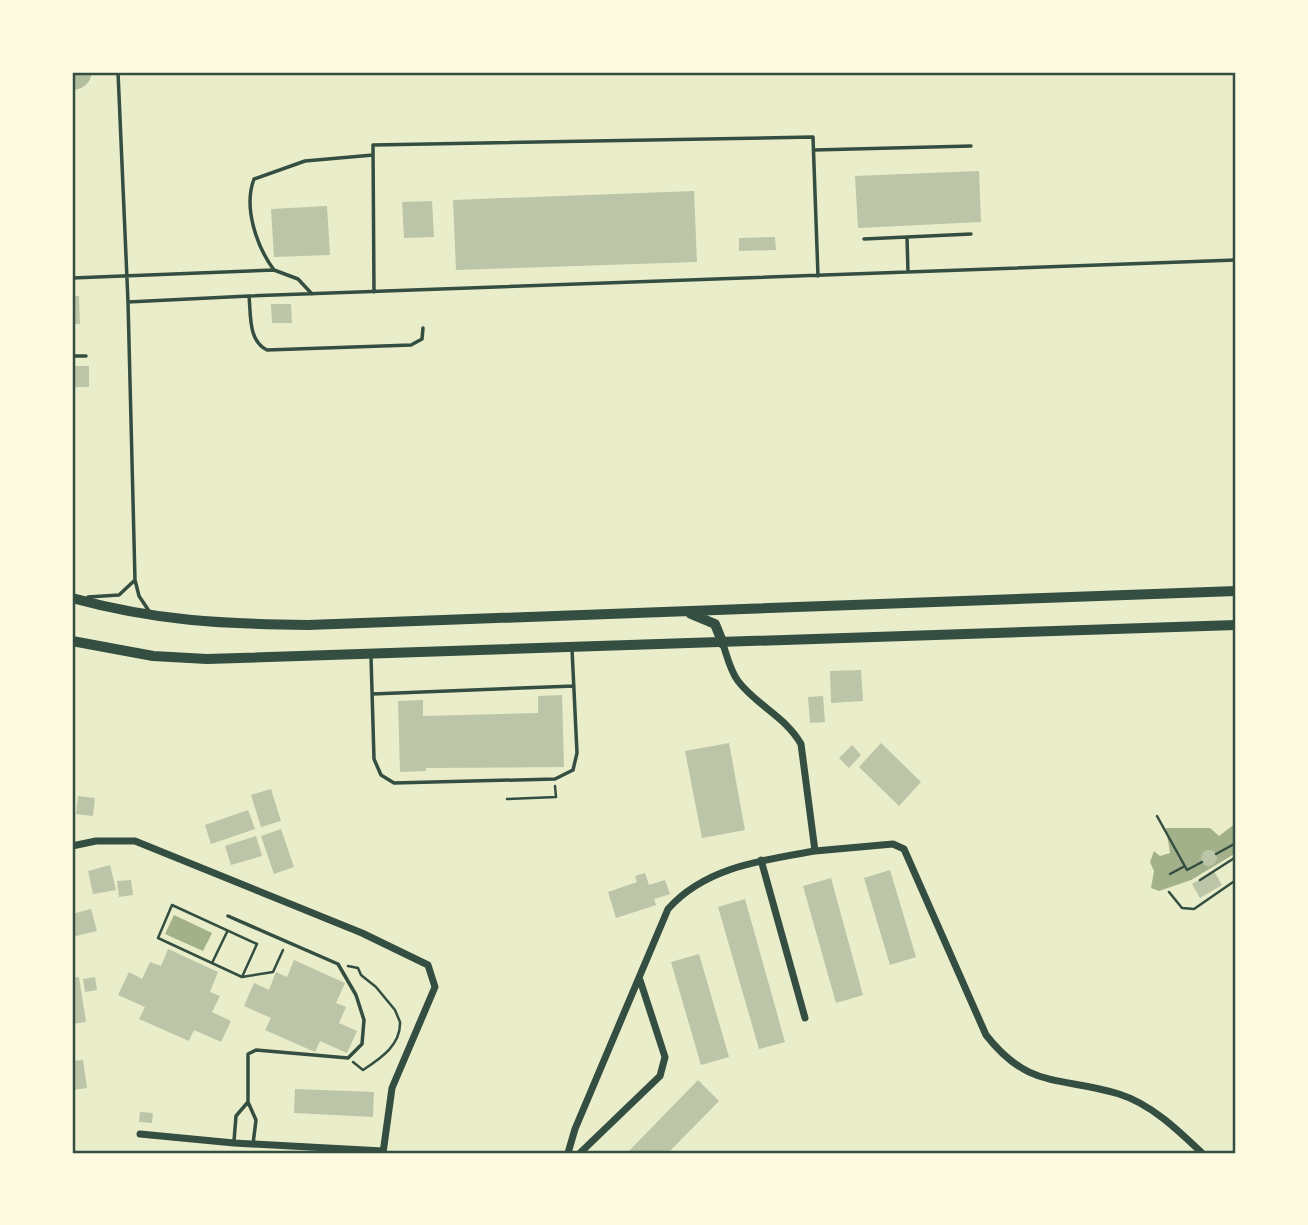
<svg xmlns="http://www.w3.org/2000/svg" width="1308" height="1225" viewBox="0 0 1308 1225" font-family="'Asap Condensed',sans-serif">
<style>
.water{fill:#a3b18a}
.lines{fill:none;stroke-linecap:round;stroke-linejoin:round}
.taxiway{stroke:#b2bea0;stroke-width:35}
.building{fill:#bcc5a7}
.path{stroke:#344e41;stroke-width:2.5}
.service{stroke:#344e41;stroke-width:3.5}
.minor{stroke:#344e41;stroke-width:7}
.primary{stroke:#344e41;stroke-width:10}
.neatline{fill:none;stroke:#344e41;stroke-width:2.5}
</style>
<rect width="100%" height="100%" fill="#e9edc9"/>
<path class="water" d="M1236,823V853L1191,880L1159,891L1151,888L1154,871L1150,862L1154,851L1160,856L1170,853L1166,828H1210L1219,836Z
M174,915L212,933L203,951L165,934Z"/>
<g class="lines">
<path class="taxiway" d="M72,72H74"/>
</g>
<path class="building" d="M979,171L981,222L858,228L855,176Z
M694,191L697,262L456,270L453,200Z
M432,201L434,237L404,238L402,202Z
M327,206L330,255L274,257L271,209Z
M775,237L776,250L739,251V238Z
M72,296H79L80,324H72Z
M271,304H291L292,323H272Z
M72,366H89V387H72Z
M861,670L863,701L831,703L830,671Z
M562,695L564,767L426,768V771L400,772L398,701L423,700V716L538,713V696Z
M823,696L825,722L810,723L808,697Z
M729,743L745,830L702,838L685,751Z
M881,743L921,782L899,806L859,767Z
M852,745L861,755L849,768L839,758Z
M271,789L281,821L261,827L251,795Z
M78,796L95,798L93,816L76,814Z
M248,810L255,829L211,844L205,825Z
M281,829L294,867L274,874L261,836Z
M256,836L262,856L231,865L225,846Z
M1201 858a8 8 0 1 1 16 0a8 8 0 1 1-16 0Z
M110,865L116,890L93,894L88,871Z
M890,870L916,957L890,965L864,878Z
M1214,871L1222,885L1200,898L1192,884Z
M645,873L649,885L665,880L670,894L654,899L656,905L616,918L608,892L637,882L635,876Z
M831,878L863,995L836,1003L803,886Z
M131,880L133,895L119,897L117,881Z
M745,899L785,1042L759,1049L718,907Z
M91,909L97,931L72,937V914Z
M168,949L218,972L210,992L220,996L212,1012L231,1021L221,1042L194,1030L189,1041L139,1019L145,1007L118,995L129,972L142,979L150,962L161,966Z
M699,954L729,1057L701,1065L671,962Z
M294,960L345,983L336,1003L346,1007L339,1023L357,1031L347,1053L320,1041L315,1052L265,1030L271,1018L244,1006L254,983L269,990L276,972L287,977Z
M79,977L86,1022L72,1024V978Z
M95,977L97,990L85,992L83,979Z
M83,1060L87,1088L72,1090V1061Z
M698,1080L719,1101L668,1153H627Z
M295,1089L374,1092L373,1117L294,1113Z
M140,1112L153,1113L152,1123L139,1122Z"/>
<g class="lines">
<path class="path" d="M507,799L556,797L555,786
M1157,816L1187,870L1202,862
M1216,854L1236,843
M1170,874L1185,866
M1200,880L1236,857
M1169,892L1182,908L1194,909L1236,880
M212,963L227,932
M348,966L358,968L361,975L376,987L395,1010L400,1022C401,1045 381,1058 363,1070L353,1062
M242,977L257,944L172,905L158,938L242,977L273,972L283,950"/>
<path class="service" d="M118,72L128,302
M814,150L971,146
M907,237L908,272
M864,239L971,234
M274,270C257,247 243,208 254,179L305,161L373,155
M72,278L274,270L298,279L312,294
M374,292L373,145L813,137L818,276
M249,296L1236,260
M72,356H86
M88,597L119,595L135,580
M149,611L139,596L135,580L128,302L249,296C251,315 248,341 267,350L411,345L422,339L423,328
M371,657L374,759L381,775L394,783L555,779L573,770L577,753L572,649
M372,694L574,686
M228,916L338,964L356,995L364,1020L362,1044L348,1058L256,1050L248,1054V1102L256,1120L253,1144
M234,1141L236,1116L248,1102"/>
<path class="minor" d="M723,644C727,656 730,670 738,681C756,705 786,717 801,744L815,851L893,844L904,849L986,1035C1029,1090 1060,1076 1119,1094C1151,1104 1178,1130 1202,1153
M72,846L96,841H135L362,933L428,965L435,987L392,1088L383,1153
M761,860L805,1018
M140,1134L234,1143L383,1151
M568,1153L575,1129L668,909C705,867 763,860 815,851
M580,1153L660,1076L665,1057L640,980"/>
<path class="primary" d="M72,598C156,621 222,624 308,625L1236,591
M691,614L715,624L723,644
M72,641L153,656L207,659L1236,625"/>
</g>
<rect width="1308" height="1225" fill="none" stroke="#fefae0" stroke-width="147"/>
<rect x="74" y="74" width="1160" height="1078" class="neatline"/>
</svg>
